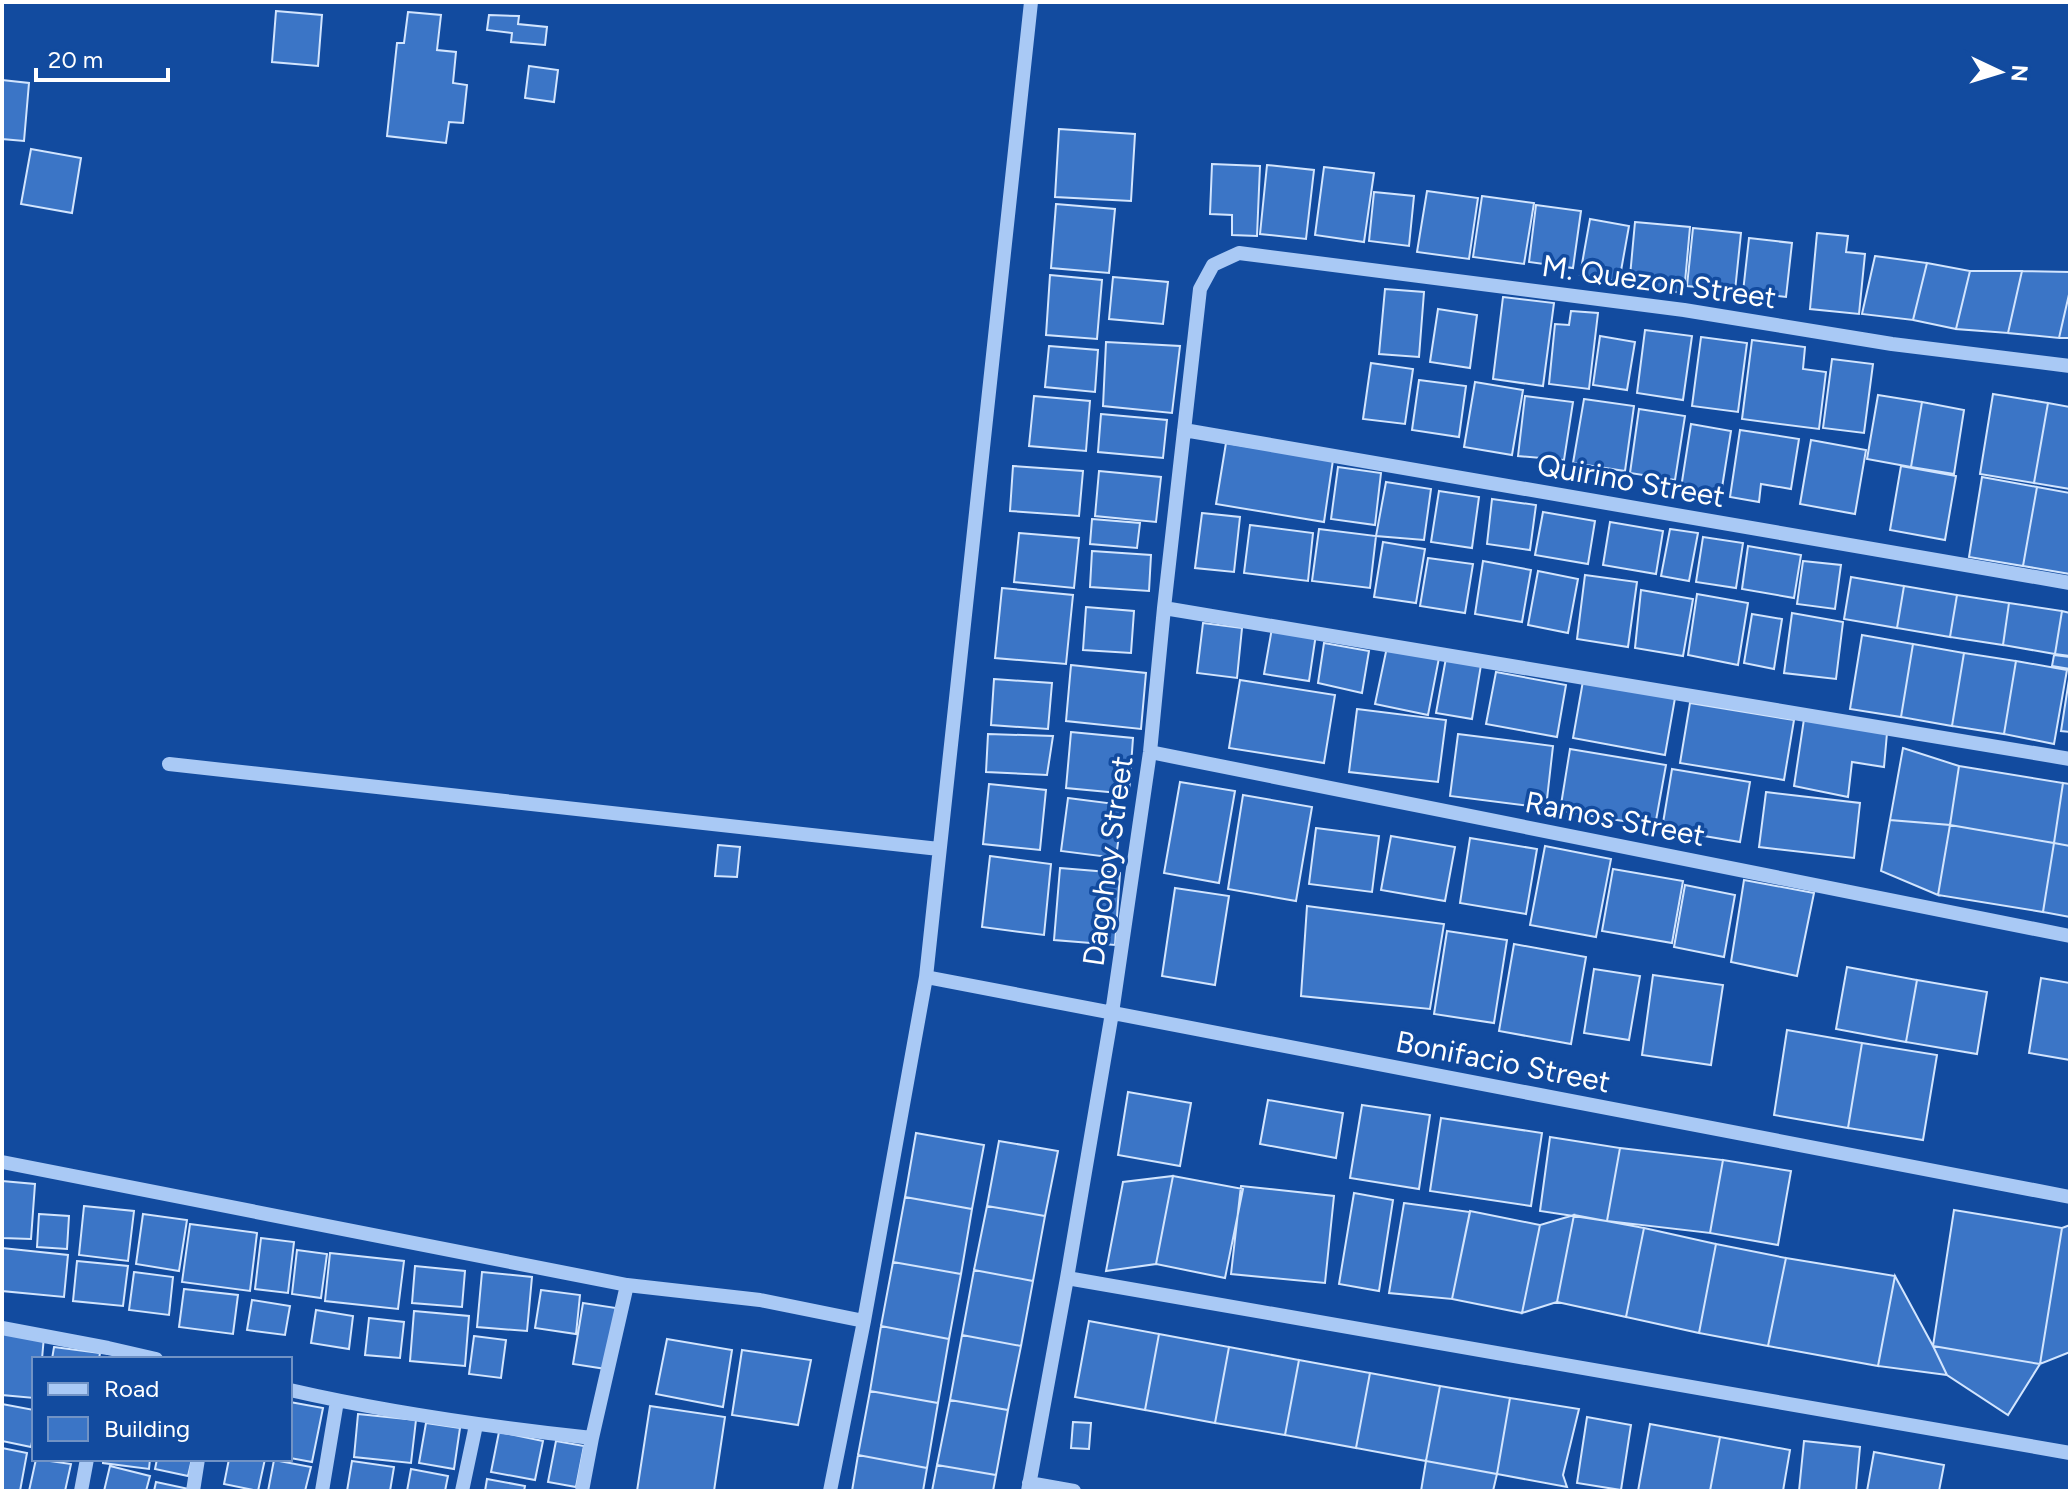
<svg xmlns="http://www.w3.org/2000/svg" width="2072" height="1493" viewBox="0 0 2072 1493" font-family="Figtree,sans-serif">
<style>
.building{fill:#3b75c6;stroke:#d2e5fe;stroke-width:2}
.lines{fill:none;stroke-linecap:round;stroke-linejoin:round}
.minor{stroke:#a9c9f5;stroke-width:14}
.labels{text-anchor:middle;stroke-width:7;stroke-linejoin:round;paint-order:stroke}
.street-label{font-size:30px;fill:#fff;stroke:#124b9f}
</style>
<rect width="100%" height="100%" fill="#124b9f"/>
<path class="building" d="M276,11L322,15L318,66L272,62Z
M408,12L441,15L437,50L456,52L453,83L467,85L463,123L449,122L446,143L387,136L397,43H404Z
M489,15L519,16L518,24L547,27L545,45L511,42L512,33L487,30Z
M529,66L558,70L554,102L525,98Z
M2,80L29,83L24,141L2,139Z
M1059,129L1135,134L1131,201L1055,197Z
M31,149L81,158L72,213L21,204Z
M1212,164L1260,166L1257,236L1232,235V215L1210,214Z
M1267,165L1314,170L1306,239L1260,234Z
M1324,167L1374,173L1364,242L1315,235Z
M1427,191L1478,198L1469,259L1417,252Z
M1374,192L1414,196L1409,246L1369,241Z
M1482,196L1534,203L1524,264L1473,257Z
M1056,204L1115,209L1109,273L1051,268Z
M1536,205L1581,211L1573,268L1529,262Z
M1590,219L1629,226L1619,282L1580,275Z
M1635,222L1690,227L1684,293L1629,287Z
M1693,228L1741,233L1735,291L1687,286Z
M1817,233L1848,236L1846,252L1865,254L1859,314L1810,309Z
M1749,238L1792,243L1786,297L1743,292Z
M1875,256L1927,263L1913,320L1862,314Z
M1927,263L1970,271L1956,329L1913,320Z
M1970,271H2022L2008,333L1956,329Z
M2022,271L2070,272V290L2059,338L2008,333Z
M1050,275L1102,280L1097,339L1046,335Z
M1113,277L1168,282L1163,324L1109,319Z
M1385,289L1424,292L1419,357L1379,354Z
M2070,290V338H2059Z
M1503,297L1554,303L1543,386L1493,379Z
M1438,309L1477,315L1470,368L1430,362Z
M1571,311L1598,313L1589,389L1549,384L1555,324L1569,325Z
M1645,330L1692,336L1683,400L1637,393Z
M1600,336L1635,342L1627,390L1593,385Z
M1701,337L1747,343L1738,412L1692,406Z
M1752,340L1805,347L1803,369L1826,372L1819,429L1742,419Z
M1106,342L1180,346L1172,413L1103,406Z
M1049,346L1098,350L1095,392L1045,387Z
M1832,359L1873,364L1864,433L1823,428Z
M1371,363L1413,369L1405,424L1363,419Z
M1419,380L1466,386L1459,437L1412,430Z
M1475,382L1523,390L1512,455L1464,447Z
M1993,394L2048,403L2034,483L1980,474Z
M1878,395L1922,402L1911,467L1867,459Z
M1034,396L1090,401L1086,451L1029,446Z
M1525,396L1573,402L1564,460L1518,456Z
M1584,399L1634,406L1625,471L1573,463Z
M1922,402L1964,410L1954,474L1911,467Z
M2048,403L2070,407V489L2034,483Z
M1639,409L1685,416L1675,480L1630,473Z
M1101,414L1167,420L1163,458L1098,452Z
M1691,424L1731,431L1721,494L1681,488Z
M1740,430L1799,439L1791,489L1761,484L1759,502L1730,497Z
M1811,440L1866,450L1855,514L1800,504Z
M1226,443L1333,460L1324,522L1216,504Z
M1013,466L1083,471L1079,516L1010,511Z
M1901,466L1956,476L1945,540L1890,530Z
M1338,467L1381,473L1375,525L1331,519Z
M1099,471L1161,477L1156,522L1095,516Z
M1982,477L2037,487L2023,566L1969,557Z
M1386,482L1431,489L1424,540L1376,536Z
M2037,487L2070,493V574L2023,566Z
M1439,491L1479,497L1472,548L1431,542Z
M1492,499L1536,505L1530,550L1487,544Z
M1543,512L1595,521L1588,564L1535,555Z
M1202,513L1240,517L1234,572L1195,568Z
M1092,519L1140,523L1137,548L1090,544Z
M1610,522L1663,531L1656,574L1603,565Z
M1250,525L1313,533L1308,581L1244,573Z
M1319,529L1376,536L1370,588L1312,581Z
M1670,529L1698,533L1689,581L1661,576Z
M1019,533L1079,538L1074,588L1014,582Z
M1703,537L1743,543L1736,588L1696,582Z
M1383,542L1425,549L1416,603L1374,597Z
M1748,546L1801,555L1794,598L1742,589Z
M1092,551L1151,555L1149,591L1090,587Z
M1428,558L1473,564L1465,613L1420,606Z
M1483,561L1531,570L1522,622L1475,614Z
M1803,561L1841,565L1835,609L1797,604Z
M1538,571L1578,579L1568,633L1528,625Z
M1585,575L1637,582L1628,647L1577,639Z
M1851,577L1904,586L1897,628L1844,619Z
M1904,586L1957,595L1950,637L1897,628Z
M1002,588L1073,595L1066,664L995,658Z
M1641,590L1693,599L1683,656L1635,648Z
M1697,594L1748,603L1738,665L1688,655Z
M1957,595L2009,603L2003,645L1950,637Z
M2009,603L2062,611L2055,654L2003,645Z
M1086,607L1134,611L1131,653L1083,650Z
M2062,611L2070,613V656L2055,654Z
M1792,613L1843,622L1836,679L1784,673Z
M1752,614L1782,619L1774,669L1744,663Z
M1203,623L1242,628L1237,678L1197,673Z
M1272,628L1316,634L1309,681L1264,674Z
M1862,635L1913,644L1901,717L1850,709Z
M1324,643L1369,651L1362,693L1318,683Z
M1913,644L1964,653L1952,726L1901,717Z
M1387,647L1439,658L1428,715L1375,704Z
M1964,653L2016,661L2004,734L1952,726Z
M2054,655L2070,657V669L2052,666Z
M1446,658L1481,665L1472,719L1436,713Z
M2016,661L2067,670L2054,744L2004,734Z
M1071,665L1146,673L1141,729L1066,721Z
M1496,672L1566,685L1557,737L1486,724Z
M2070,673V732L2061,731Z
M994,679L1052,683L1048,729L991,725Z
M1240,680L1335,695L1324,763L1229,748Z
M1583,681L1675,698L1665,755L1573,738Z
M1690,703L1794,720L1784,780L1680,763Z
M1357,709L1446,720L1438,782L1349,772Z
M1804,719L1887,733L1884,767L1852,762L1848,797L1794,786Z
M1071,732L1133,738L1129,794L1066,788Z
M988,734L1053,736L1047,775L986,772Z
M1458,734L1553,746L1546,808L1450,796Z
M1903,748L1959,766L1950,825L1890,820Z
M1570,749L1666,765L1655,826L1560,811Z
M1959,766L2063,783L2054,843L1950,825Z
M1672,769L1750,782L1740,842L1662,829Z
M1180,782L1235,791L1219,883L1164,873Z
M2063,783L2070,784V846L2054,843Z
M989,784L1046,790L1040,850L983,844Z
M1766,792L1860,803L1854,858L1759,847Z
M1243,795L1312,807L1296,901L1228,889Z
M1068,798L1123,805L1116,858L1061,851Z
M1890,820L1950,825L1938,895L1881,871Z
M1950,825L2054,843L2043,912L1938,895Z
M1316,828L1379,836L1372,892L1309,884Z
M1391,836L1455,847L1445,901L1381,890Z
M1470,838L1537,849L1526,914L1460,903Z
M2054,843L2070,846V917L2043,912Z
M718,845L740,847L737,877L715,876Z
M1545,846L1611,859L1596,937L1530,925Z
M990,856L1051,864L1044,935L982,927Z
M1060,868L1120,873L1115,945L1054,940Z
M1613,869L1683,881L1672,943L1602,931Z
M1744,880L1814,893L1797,976L1731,962Z
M1685,885L1735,895L1724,957L1674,947Z
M1175,888L1229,896L1215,985L1162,976Z
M1307,906L1444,924L1430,1009L1301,996Z
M1447,931L1507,940L1494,1023L1434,1014Z
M1514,944L1586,957L1571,1044L1499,1031Z
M1847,967L1917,980L1906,1042L1836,1029Z
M1594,969L1640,976L1629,1040L1584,1033Z
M1653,975L1723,985L1711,1065L1642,1055Z
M2041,978L2070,983V1060L2029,1053Z
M1917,980L1987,992L1977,1054L1906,1042Z
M1787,1030L1862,1043L1848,1128L1774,1115Z
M1862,1043L1937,1055L1923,1140L1848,1128Z
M1128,1092L1191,1103L1180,1166L1118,1155Z
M1268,1100L1343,1113L1336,1158L1260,1144Z
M1362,1105L1430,1115L1419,1189L1350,1178Z
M1441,1118L1542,1133L1531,1206L1430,1191Z
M916,1133L984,1145L972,1209L905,1197Z
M1550,1137L1620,1148L1607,1221L1540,1211Z
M999,1141L1058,1151L1045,1216L987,1206Z
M1620,1148L1723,1160L1710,1233L1607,1221Z
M1723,1160L1791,1171L1778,1245L1710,1233Z
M1173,1176L1243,1189L1225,1278L1156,1264Z
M1173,1176L1156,1264L1106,1271L1123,1182Z
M2,1181L35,1184L31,1239L2,1238Z
M1241,1186L1334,1196L1325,1283L1231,1274Z
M1354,1193L1393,1200L1379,1291L1339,1284Z
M905,1197L972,1209L961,1274L893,1262Z
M1404,1203L1470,1212L1452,1299L1389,1293Z
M84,1206L134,1211L128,1261L79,1255Z
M987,1206L1045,1216L1033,1281L974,1270Z
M1954,1210L2062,1228L2040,1364L1933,1346Z
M1470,1211L1540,1225L1522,1313L1452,1299Z
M39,1214L69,1216L67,1249L37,1247Z
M143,1214L187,1220L179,1271L136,1264Z
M1574,1215L1557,1302L1522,1313L1540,1225Z
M1574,1215L1644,1228L1626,1317L1557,1302Z
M190,1224L257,1233L250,1291L182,1282Z
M2070,1225V1352L2040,1364L2062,1228Z
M1644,1228L1716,1244L1699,1333L1626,1317Z
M261,1238L294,1242L288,1293L255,1289Z
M1716,1244L1786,1258L1768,1346L1699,1333Z
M2,1248L68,1255L64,1297L2,1291Z
M297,1250L327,1254L321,1298L292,1294Z
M330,1253L404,1261L398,1309L325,1301Z
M1786,1258L1895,1276L1878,1366L1768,1346Z
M77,1261L128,1266L123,1306L73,1301Z
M893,1262L961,1274L949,1339L881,1326Z
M415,1266L465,1271L462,1307L412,1303Z
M974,1270L1033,1281L1021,1346L962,1335Z
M134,1272L173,1277L169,1315L129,1310Z
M482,1272L532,1277L527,1331L477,1327Z
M1895,1276L1933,1346L1947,1375L1878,1366Z
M184,1289L238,1295L233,1334L179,1327Z
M541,1290L580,1295L576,1334L535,1328Z
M252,1300L290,1306L285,1335L247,1330Z
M583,1303L616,1308L606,1369L573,1364Z
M316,1310L353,1316L349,1349L311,1343Z
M414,1311L469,1316L465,1366L410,1361Z
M369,1318L404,1322L400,1358L365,1355Z
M1089,1321L1159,1334L1145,1410L1075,1397Z
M881,1326L949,1339L938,1403L870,1391Z
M2,1333L44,1336L42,1359H34V1398L2,1395Z
M1159,1334L1229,1347L1215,1423L1145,1410Z
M962,1335L1021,1346L1008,1410L950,1400Z
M474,1336L506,1340L501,1378L469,1374Z
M667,1339L732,1350L723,1407L656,1394Z
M1933,1346L2040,1364L2008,1415L1947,1375Z
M54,1347L100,1353L99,1359H52Z
M1229,1347L1299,1360L1285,1435L1215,1423Z
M742,1350L811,1360L798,1425L732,1415Z
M1299,1360L1370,1373L1356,1448L1285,1435Z
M1370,1373L1440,1386L1426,1461L1356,1448Z
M1440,1386L1510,1398L1497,1474L1426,1461Z
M870,1391L938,1403L927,1468L858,1455Z
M1510,1398L1579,1409L1563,1475L1567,1487L1497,1474Z
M950,1400L1008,1410L996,1475L937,1465Z
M290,1402L323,1408L312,1462L290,1458Z
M2,1404L34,1410V1432L31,1447L2,1441Z
M650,1406L725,1417L714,1491H637Z
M358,1414L416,1420L411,1463L354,1457Z
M1587,1417L1631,1425L1621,1490L1577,1483Z
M1073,1422L1091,1423L1089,1449L1071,1448Z
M426,1423L460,1428L454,1469L419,1463Z
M1650,1424L1720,1437L1710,1491H1638Z
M499,1432L543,1441L535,1480L491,1472Z
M1720,1437L1790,1450L1783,1491H1710Z
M556,1441L584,1446L576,1487L548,1482Z
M1804,1441L1860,1447L1856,1491H1799Z
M2,1448L27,1453L20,1491H2Z
M1874,1452L1944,1465L1939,1491H1867Z
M858,1455L927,1468L923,1491H852Z
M36,1459L71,1464L65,1491H29Z
M103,1459H150L149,1469L103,1463Z
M157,1459H192L188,1476L155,1469Z
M229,1459H265L258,1491L224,1484Z
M274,1460L311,1467L305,1491H268Z
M352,1461L394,1467L390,1491H347Z
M1426,1461L1497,1474L1493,1491H1421Z
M937,1465L996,1475L993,1491H932Z
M110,1466L150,1476L146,1491H104Z
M411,1469L448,1476L445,1491H407Z
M487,1479L525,1486L524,1491H485Z
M156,1482L189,1489V1491H154Z"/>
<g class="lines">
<path class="minor" d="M1184,430L2070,583
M1164,608L2070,759
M1150,752L2070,936
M169,764L939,849
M926,977L2070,1197
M2,1162L627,1285L760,1300L864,1321
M1067,1278L2070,1453
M2,1328L108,1348L156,1359
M290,1390C390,1413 490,1427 592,1438
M1029,1483L1074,1491
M81,1491L87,1459
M193,1491L198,1459
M322,1491L337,1401
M462,1491L476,1425
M582,1491L592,1438L627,1285
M830,1491L864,1321L926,977L1031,2
M1028,1491L1067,1278L1112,1013L1150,752L1164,608L1200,289L1213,265L1239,253L1684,310L1892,344L2070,366"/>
</g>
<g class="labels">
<g class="street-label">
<text transform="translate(1659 282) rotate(8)" y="10">M. Quezon Street</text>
<text transform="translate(1631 481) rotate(10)" y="10">Quirino Street</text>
<text transform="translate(1615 819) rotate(11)" y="10">Ramos Street</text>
<text transform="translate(1108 861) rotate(-82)" y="10">Dagohoy Street</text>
<text transform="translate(1503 1062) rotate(11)" y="10">Bonifacio Street</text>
</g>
</g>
<rect width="2072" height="1493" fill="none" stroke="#ffffff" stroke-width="8"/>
<rect x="32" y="1357" width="260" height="104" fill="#124b9f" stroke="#7193c5" stroke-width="2"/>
<rect x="48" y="1383" width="40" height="12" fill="#a9c9f5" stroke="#7193c5" stroke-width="2"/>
<text x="104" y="1397" font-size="24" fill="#ffffff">Road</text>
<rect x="48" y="1417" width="40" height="24" fill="#3b75c6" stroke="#7193c5" stroke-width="2"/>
<text x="104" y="1437" font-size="24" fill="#ffffff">Building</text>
<g transform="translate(2000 72) rotate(94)" stroke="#124b9f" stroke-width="6" paint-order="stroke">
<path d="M0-6L14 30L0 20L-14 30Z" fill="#ffffff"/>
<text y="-12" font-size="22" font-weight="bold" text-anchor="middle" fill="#ffffff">N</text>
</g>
<path d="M36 68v12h132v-12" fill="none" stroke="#ffffff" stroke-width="4"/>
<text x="48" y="68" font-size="24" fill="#ffffff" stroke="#124b9f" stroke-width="6" paint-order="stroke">20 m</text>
</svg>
